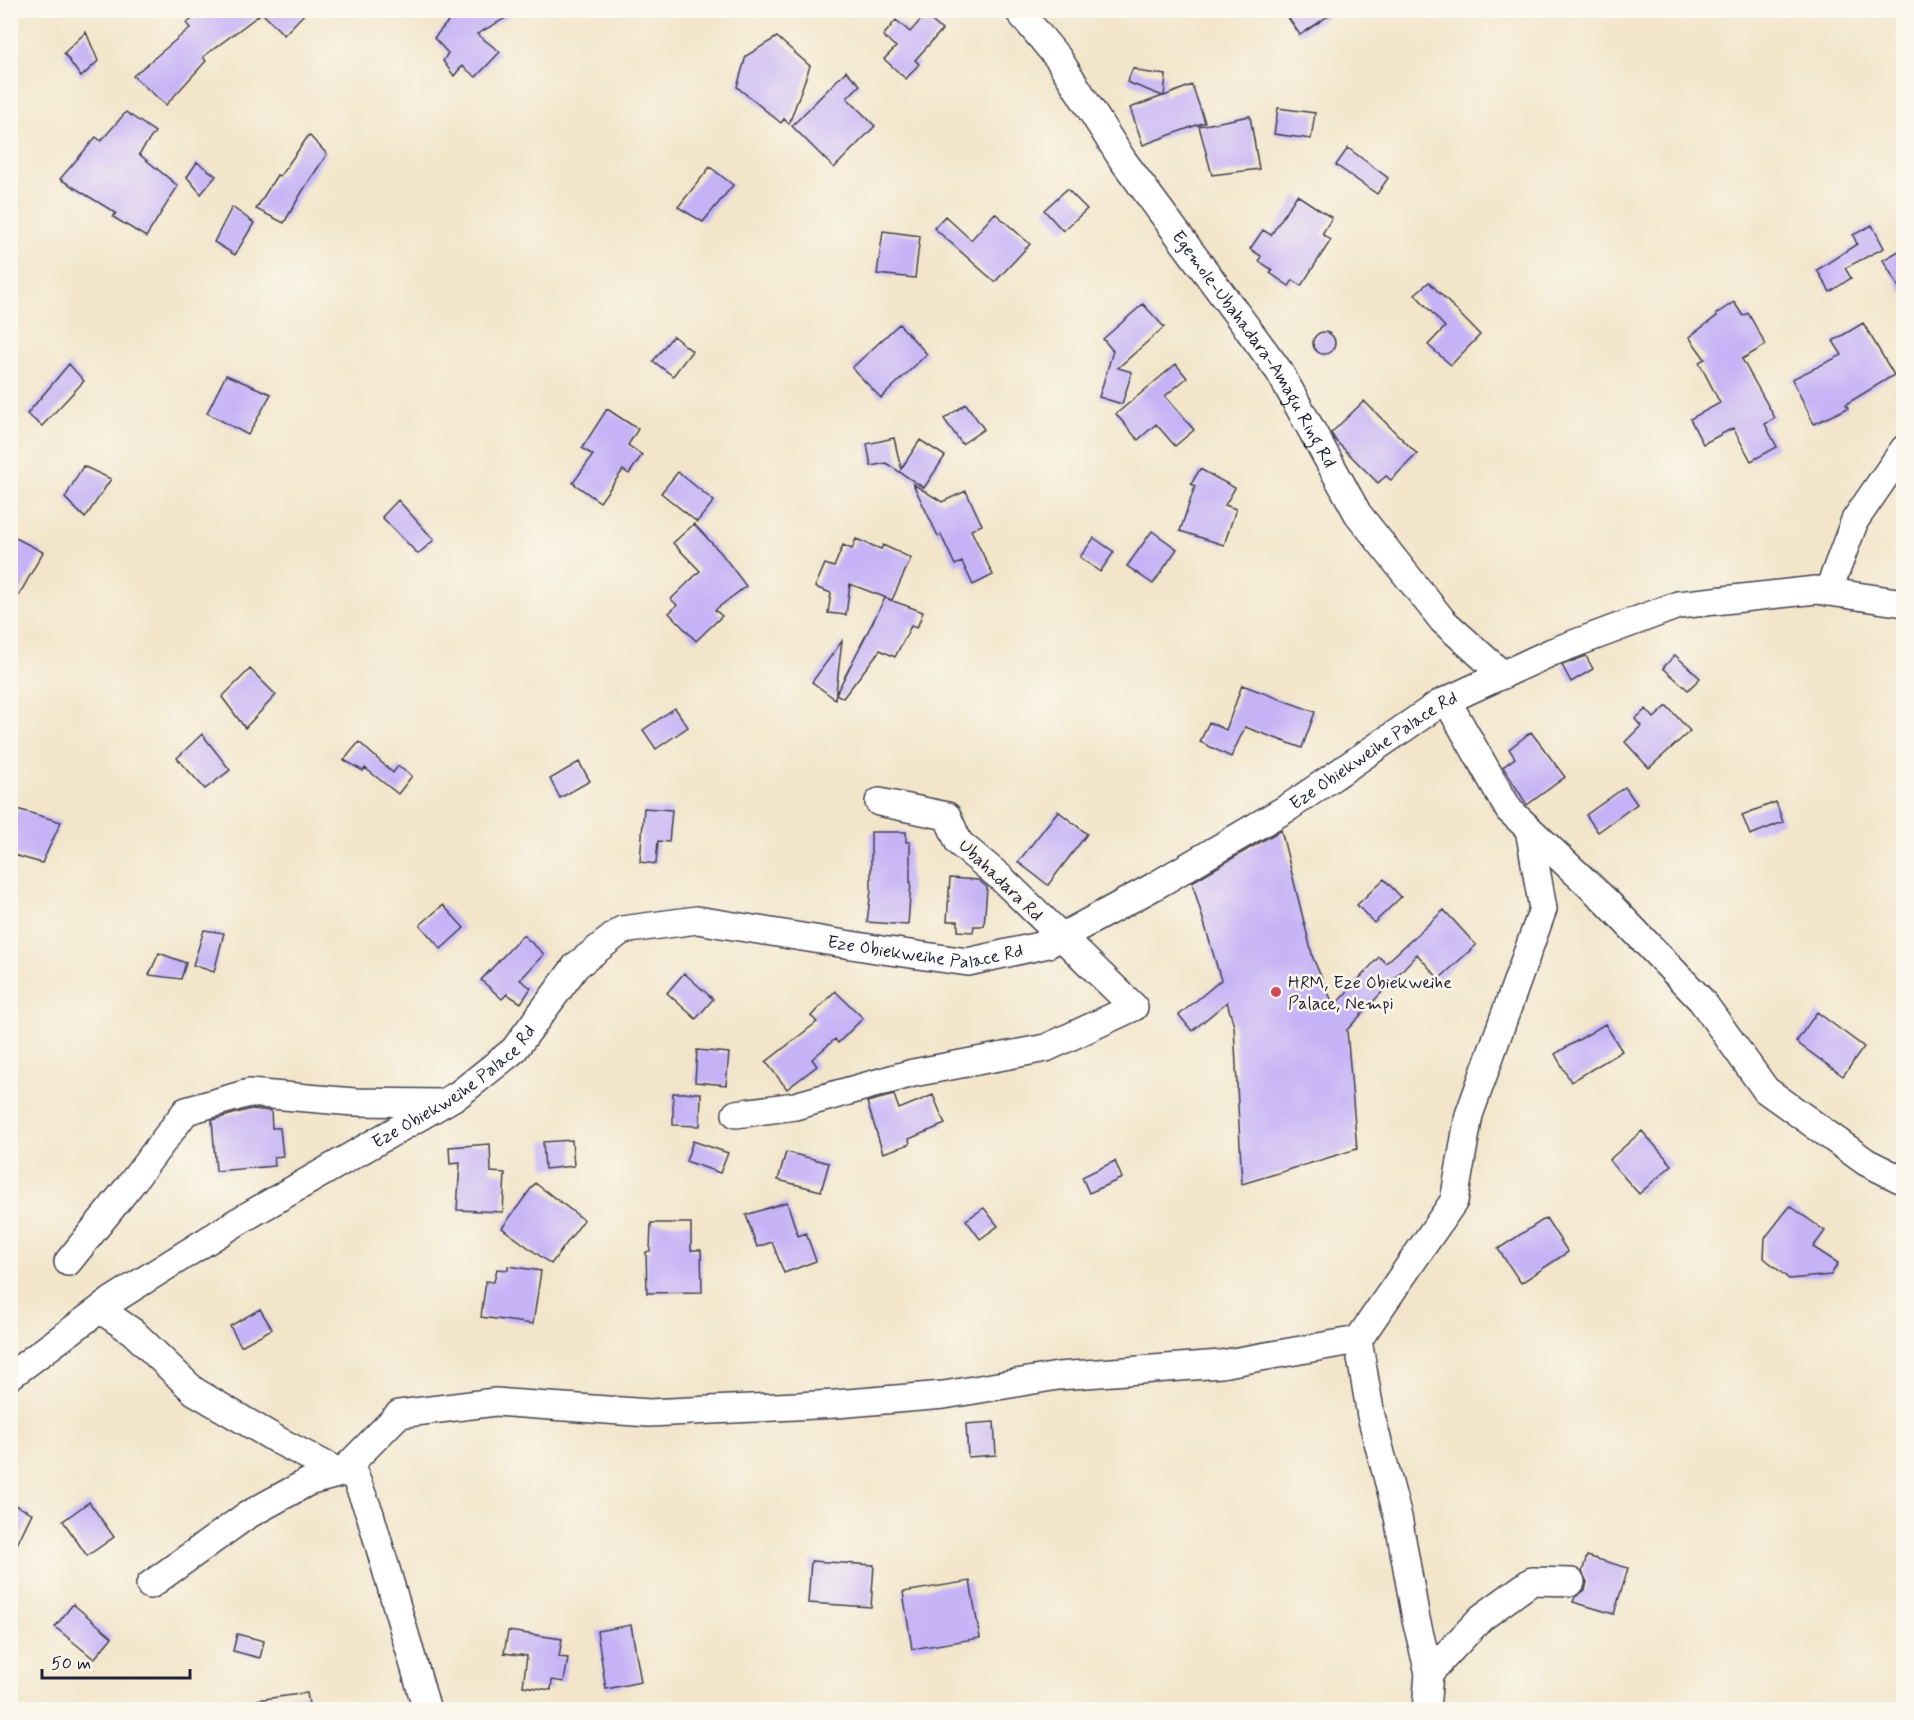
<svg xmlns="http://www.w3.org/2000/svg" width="1914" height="1720" viewBox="0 0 1914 1720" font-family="Mynerve,sans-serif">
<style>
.building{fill:#c5b3f6}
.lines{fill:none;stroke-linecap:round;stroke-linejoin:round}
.minor-casing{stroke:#413f50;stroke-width:30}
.minor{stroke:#fff;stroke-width:27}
.poi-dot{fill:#d1495b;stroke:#fbf7ec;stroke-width:2}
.labels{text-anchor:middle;stroke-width:5;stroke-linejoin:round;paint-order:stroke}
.street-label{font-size:18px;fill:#22223b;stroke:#fbf7ec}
.poi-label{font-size:18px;fill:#22223b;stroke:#fbf7ec;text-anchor:start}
</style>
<rect width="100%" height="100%" fill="#fbf7ec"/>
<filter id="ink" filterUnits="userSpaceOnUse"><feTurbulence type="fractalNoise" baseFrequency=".0167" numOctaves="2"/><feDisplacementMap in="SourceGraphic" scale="12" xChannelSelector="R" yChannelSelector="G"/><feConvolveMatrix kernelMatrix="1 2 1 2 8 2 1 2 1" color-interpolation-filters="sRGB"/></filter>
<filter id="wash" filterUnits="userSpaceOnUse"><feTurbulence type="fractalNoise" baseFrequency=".008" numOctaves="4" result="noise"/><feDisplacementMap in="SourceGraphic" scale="24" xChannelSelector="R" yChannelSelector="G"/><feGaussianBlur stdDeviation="1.35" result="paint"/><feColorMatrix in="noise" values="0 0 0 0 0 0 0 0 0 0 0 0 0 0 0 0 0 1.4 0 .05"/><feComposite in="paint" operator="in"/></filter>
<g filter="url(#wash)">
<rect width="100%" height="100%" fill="#f2e5ca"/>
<g id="blocks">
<path class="building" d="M207,10H308L284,35L262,13L203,57L206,61L166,105L133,76L190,28L186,23Z
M458,10H520L477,34L500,52L476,77L462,66L454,76L443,61L448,53L434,38Z
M1283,10H1337L1300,35Z
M925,15L942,30L915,60L919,64L906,79L884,59L896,47L883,36L896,20L910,32Z
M86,32L98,61L81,77L64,53Z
M777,37L810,66L789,124L784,119L781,123L737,87L746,56Z
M1133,68L1143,72L1166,75L1164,96L1192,85L1205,122L1143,145L1130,108L1163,96L1127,82Z
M846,71L860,85L847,98L875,126L834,168L792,126Z
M1278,108L1315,113L1311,139L1274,134Z
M126,112L155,132L139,154L178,186L146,237L113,217L116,213L60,179L96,137L101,141Z
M1250,116L1259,169L1212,175L1199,126Z
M309,135L327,154L302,192L284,223L256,209L277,175L280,176Z
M1348,148L1388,178L1377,194L1336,165Z
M197,162L216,176L201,194L187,177Z
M710,167L733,185L703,222L678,207Z
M1067,189L1087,209L1063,231L1044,210Z
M1297,195L1332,218L1322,234L1331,240L1301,286L1293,280L1289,286L1270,273L1272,270L1259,261L1261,256L1250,249L1263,230L1271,235Z
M232,207L254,223L235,255L214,242Z
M995,213L1030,244L995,282L934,228L945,216L971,240Z
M1872,225L1884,248L1845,268L1851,278L1830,292L1817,270L1857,244L1853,235Z
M883,231L920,236L915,278L877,274Z
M1904,248V296L1883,260Z
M1429,282L1480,335L1451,365L1428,345L1445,327L1415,294Z
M1734,302L1743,316L1748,313L1766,345L1742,359L1775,418L1765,424L1777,447L1751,461L1733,428L1703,444L1690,419L1720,403L1699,362L1705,359L1689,337L1717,316L1716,314Z
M1143,304L1164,327L1118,368L1132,372L1122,404L1099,397L1113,351L1103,339Z
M1863,323L1894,375L1846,404L1848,408L1814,424L1792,379L1842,355L1833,341Z
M899,324L927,354L881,398L852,368Z
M1313 343a11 11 0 1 1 22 0a11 11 0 1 1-22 0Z
M673,336L692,351L673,376L653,361Z
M69,364L84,381L42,426L27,414Z
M1176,364L1187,378L1165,396L1194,430L1175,446L1156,424L1138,440L1116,414Z
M226,375L271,394L248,435L207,413Z
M1364,401L1417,454L1391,480L1386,476L1378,483L1336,441L1331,433Z
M966,404L984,429L962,444L944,419Z
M607,409L638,429L628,445L642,455L629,474L623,470L600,502L573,483L593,455L582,448Z
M894,438L901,469L920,440L945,456L924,488L886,463L871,466L867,444Z
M83,466L111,479L85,518L65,498Z
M1200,469L1235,488L1225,505L1236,509L1224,545L1180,531L1195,486L1191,484Z
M678,472L714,501L697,522L661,493Z
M913,484L942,502L966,491L982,525L971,530L993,575L973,585L962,562L955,565L941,535L938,536Z
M398,500L434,540L418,554L382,517Z
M694,524L721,553L746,586L715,610L722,616L696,641L669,613L677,605L671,599L700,571L673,543Z
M1152,531L1177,549L1153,584L1127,566Z
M10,535L43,552L10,611Z
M1094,538L1114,552L1100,572L1080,557Z
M856,539L881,549L883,545L911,558L892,600L850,584L846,615L828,613L831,593L815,587L825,564L834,567L843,545L852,549Z
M885,598L923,612L917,628L911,626L895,657L880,650L843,698L836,694Z
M842,641L835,699L812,682Z
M1675,655L1700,678L1688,690L1663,668Z
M1586,656L1593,669L1571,682L1562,665Z
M250,669L276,695L245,728L222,697Z
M1242,685L1315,712L1302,748L1245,727L1231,757L1200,742L1209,722L1226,730Z
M1667,706L1690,731L1649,768L1625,742L1641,726L1635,719L1646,709L1654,718Z
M675,708L688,727L656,749L643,730Z
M1531,732L1565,777L1527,805L1503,767L1515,758L1509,749Z
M202,734L230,770L205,789L177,758Z
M359,742L393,773L398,766L412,776L398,794L365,768L363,771L344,760Z
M579,762L590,781L560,798L550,779Z
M1625,787L1637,804L1598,832L1586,815Z
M1776,802L1783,822L1750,835L1742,815Z
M644,808L672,810L669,842L658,841L656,864L640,862Z
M17,809L61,822L42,863L10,854V835Z
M1058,811L1087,834L1048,885L1018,862Z
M1281,830L1313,958L1334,1006L1379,957L1386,963L1444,910L1476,945L1439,979L1417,954L1347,1030L1357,1149L1242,1184L1234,1026L1227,1002L1192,1031L1179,1015L1221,980L1192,882Z
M871,832H906V842H910V882H911L908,925L867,922L871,890Z
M950,878L978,880L987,887L984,926H974L973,932L958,931V921H947Z
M1384,879L1401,897L1374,923L1357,905Z
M443,905L464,928L441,949L420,925Z
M204,930L224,933L214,972L193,965Z
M523,935L544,954L520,980L531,988L521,1003L507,994L502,999L481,980Z
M159,953L186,963L181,979L149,975Z
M684,973L713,999L696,1019L667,993Z
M835,991L863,1018L838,1043L835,1039L812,1059L817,1066L787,1089L766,1062L817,1022L811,1016Z
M1817,1012L1864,1047L1843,1076L1796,1042Z
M1605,1024L1622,1051L1571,1082L1555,1054Z
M697,1050L729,1053L726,1085L695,1082Z
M673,1093H701L700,1126L673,1125Z
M894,1095L899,1109L933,1095L945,1124L909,1139L910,1144L883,1153L867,1102Z
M251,1109L271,1111L272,1128H280L283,1156L274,1157L275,1166L216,1171L212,1120Z
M1642,1131L1672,1165L1639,1194L1609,1160Z
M572,1140L574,1166L545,1169L543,1142Z
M693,1141L728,1153L720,1173L686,1161Z
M490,1144L491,1172L505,1173L503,1212L457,1210L460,1163L450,1164L449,1147Z
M786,1152L829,1163L821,1191L778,1180Z
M1115,1161L1122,1178L1089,1193L1082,1177Z
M535,1183L584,1220L551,1264L502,1228Z
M787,1202L798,1236L806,1233L816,1261L784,1273L772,1242L757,1247L746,1215Z
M1790,1206L1825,1231L1813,1247L1838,1263L1831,1275L1789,1279L1764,1258L1765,1238Z
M984,1208L998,1226L980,1239L966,1220Z
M1546,1218L1568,1252L1521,1283L1498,1249Z
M651,1223H691V1250H701L702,1292L647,1293L646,1252L650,1251Z
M508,1266L541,1271L533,1324L481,1317L486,1281L494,1282L497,1269L508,1270Z
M260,1309L272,1329L241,1346L230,1326Z
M994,1422L996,1455L968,1457L966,1424Z
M89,1502L114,1537L87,1556L63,1521Z
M10,1503L32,1513L10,1559Z
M1587,1556L1628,1568L1614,1614L1573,1602L1575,1597L1585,1590L1587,1582L1582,1572Z
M811,1561L874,1565L871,1607L808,1603Z
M970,1581L980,1638L912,1649L903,1592Z
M73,1604L112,1637L94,1659L55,1627Z
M631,1625L641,1682L606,1689L597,1631Z
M508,1631L562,1639L559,1657L568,1658L564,1682L552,1680L551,1690L523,1686L527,1656L504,1653Z
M237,1634L264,1641L260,1658L233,1651Z
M307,1693L310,1710H258L257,1700Z"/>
</g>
</g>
<g filter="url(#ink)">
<use href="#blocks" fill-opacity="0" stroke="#413f50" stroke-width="1.5"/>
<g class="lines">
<defs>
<g id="minor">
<path id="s1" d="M1018,10L1058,58L1122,159L1279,371L1358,514L1443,621L1503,675"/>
<path d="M1828,592L1855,520L1904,449"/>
<path d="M1447,701L1509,810L1606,901L1702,1001L1766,1090L1866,1162L1904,1181"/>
<path d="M736,1114L795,1106L913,1073L1046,1048L1134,1007L1000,877L959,843L947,816L879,802"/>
<path d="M68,1262L130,1185L186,1111L249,1093L354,1102L441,1103"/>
<path d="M101,1310L133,1332L194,1391L279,1441L341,1473"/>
<path d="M1358,1340L1371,1416L1398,1517L1416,1619L1429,1673"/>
<path id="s2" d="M10,1376L111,1301L237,1222L459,1094L514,1050L576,966L622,930L697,920L882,950L968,962L1048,944L1153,887L1289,807L1439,704L1552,652L1678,605L1816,590L1904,603"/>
<path d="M350,1464L370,1514L427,1710"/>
<path d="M150,1585L246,1516L308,1482L341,1473L399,1414L495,1402L649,1413L836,1404L944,1395L1058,1376L1221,1364L1358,1340L1454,1201L1469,1115L1543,909L1529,829"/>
<path d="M1426,1710L1429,1673L1481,1618L1532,1581L1571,1582"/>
</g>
</defs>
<use href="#minor" class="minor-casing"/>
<use href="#minor" class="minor"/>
</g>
</g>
<circle class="poi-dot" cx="1276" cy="992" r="6"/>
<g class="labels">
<g class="street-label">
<text dy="6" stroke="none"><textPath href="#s1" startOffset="414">Egemole-Ubahadara-Amagu Ring Rd</textPath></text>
<text dy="6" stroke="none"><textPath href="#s2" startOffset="1575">Eze Obiekweihe Palace Rd</textPath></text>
<text transform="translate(1001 880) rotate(44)" y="6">Ubahadara Rd</text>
<text dy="6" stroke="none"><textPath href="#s2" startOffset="1071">Eze Obiekweihe Palace Rd</textPath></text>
<text dy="6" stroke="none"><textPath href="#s2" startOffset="531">Eze Obiekweihe Palace Rd</textPath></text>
</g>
<g class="poi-label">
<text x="1288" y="988">HRM, Eze Obiekweihe<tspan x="1288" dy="21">Palace, Nempi</tspan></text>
</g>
</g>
<rect width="1914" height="1720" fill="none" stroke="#fbf7ec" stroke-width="36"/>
<path d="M42 1669v9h148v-9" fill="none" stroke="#22223b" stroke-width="3"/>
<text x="51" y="1669" font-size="18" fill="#22223b" stroke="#fbf7ec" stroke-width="4.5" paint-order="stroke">50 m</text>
</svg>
